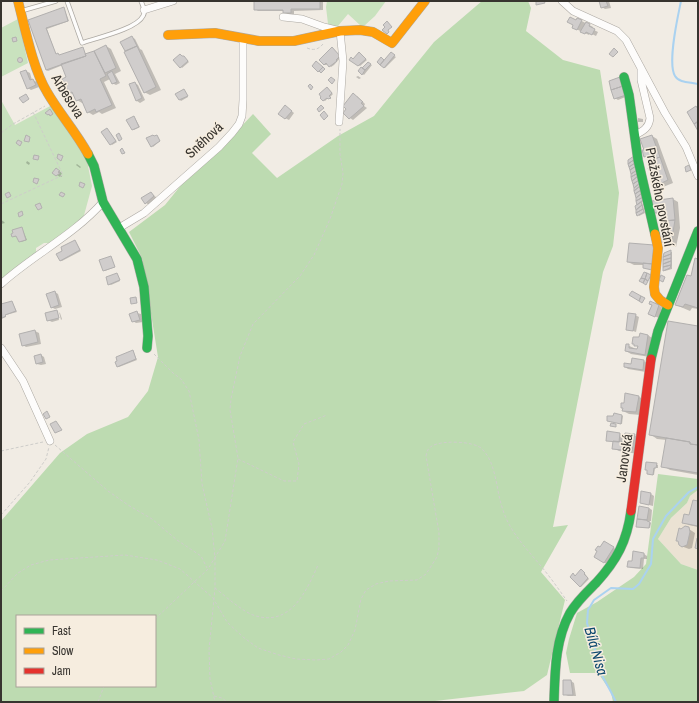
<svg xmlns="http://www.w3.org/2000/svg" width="699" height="703" viewBox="0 0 699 703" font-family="'Archivo Narrow',sans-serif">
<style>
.built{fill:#ebe2d3}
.green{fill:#c9e2be}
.forest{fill:#bddbb1;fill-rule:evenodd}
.shadow{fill:#0003}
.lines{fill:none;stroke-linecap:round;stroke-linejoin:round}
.stream{stroke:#aad2f0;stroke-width:2}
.building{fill:#d0cdcc;stroke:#b2b0af}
.lane-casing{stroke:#aca8a2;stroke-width:5}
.street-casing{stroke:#aca8a2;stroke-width:8}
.fast-casing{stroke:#aca8a2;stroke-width:10}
.slow-casing{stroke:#aca8a2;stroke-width:10}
.jam-casing{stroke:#aca8a2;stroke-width:10}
.path{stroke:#cecdca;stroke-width:1;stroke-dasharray:3 2;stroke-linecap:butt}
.lane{stroke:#fdfcfb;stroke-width:3.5}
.street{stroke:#fdfcfb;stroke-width:7}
.fast{stroke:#30b455;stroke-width:9}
.slow{stroke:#ff9f0a;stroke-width:9}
.jam{stroke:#e5322d;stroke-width:9}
.labels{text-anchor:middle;stroke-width:3;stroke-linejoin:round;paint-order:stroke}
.street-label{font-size:14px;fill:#37342f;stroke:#f6eddf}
.water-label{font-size:15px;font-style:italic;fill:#0f496f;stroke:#f6eddf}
</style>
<rect width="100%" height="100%" fill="#f1ece4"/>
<path class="built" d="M698,490V570L681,564L658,539L671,518L687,503L690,496Z"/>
<path class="green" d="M327,1H386L375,16L364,26H361L348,14L338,26L333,28L328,24L326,7Z
M18,19L28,63L1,77V28Z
M1,100L15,125L52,105L68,128L87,161L92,186L83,219L50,243H44L36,248V253L1,280Z"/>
<path class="forest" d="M482,1H528L531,8L526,31L563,60L600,70L619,193L613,246L603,272L553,527L568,525L541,572L565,600L547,675L524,691L426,702H1V521L60,453L87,434L128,417L148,391L158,357L142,258L129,232L165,205L182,184L219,150L253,114L271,134L252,153L277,178L338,136L374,116L434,42ZM17,616H155V686H17Z
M658,474L698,479V490L690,496L687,503L671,518L658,539L681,564L698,570V702H613L611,692L598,673H570L566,653L569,639L577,613L597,602L634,577L646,564Z"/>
<path class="shadow" d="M255,1H323V10L294,11V14H287L284,11H258L255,9Z
M600,1H609L611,8L605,9L602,7Z
M64,8L69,21L47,29L56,55H60L83,48L86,55L106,46L111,49L121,71L115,74L120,83L116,85L112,83L110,79L104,82L116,108L102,114L99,112L93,115L88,112L84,103H82L77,100L75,95L70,93L64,80L68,78L63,65L48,71L46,70L29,20Z
M578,19L593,27L592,29L598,32L596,36L590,33L589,35L576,29V21Z
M132,37L135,39L140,49L142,50L161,90L150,95L144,92L121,42Z
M332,48L341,57L334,65L331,67L328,64L326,65H325L320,60Z
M360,54L367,60L360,66L350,60L354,59Z
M391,54L396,57L385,68L378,62L382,59L384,62Z
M21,58L23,61L20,62L19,59Z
M185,58L189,62L182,68L181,67Z
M368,63L372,65L364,75L359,71Z
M26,71L30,73L32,80L37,82L39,87L31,90L28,88Z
M358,76L361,78L359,79L356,77Z
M610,82L628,96L618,100L615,98Z
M135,83L138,85L145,100L140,103L137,101Z
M328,89L333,94L330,97L331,99L328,98L325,101L321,98Z
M184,91L188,97L181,101L180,100Z
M357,96L365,104L364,106L367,108L353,120L350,118Z
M289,109L294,113L289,120L285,118Z
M135,118L140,127L134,130L133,129Z
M638,118L643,119V122H638Z
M107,129L117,142L112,145L111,144Z
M157,136L160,141L153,147L152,146L155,137Z
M652,136L657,139L673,183L663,187L658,184L655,175L652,174V168L648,158L645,156V150Z
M634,157L644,201L642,202L645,213L639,216L636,207L638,205Z
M27,161L30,163L29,165L26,163Z
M77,164L81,167L80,168L76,165Z
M56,169L62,173L61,175L62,177H60L54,173Z
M151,193L157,198L149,205L146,203Z
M673,199L678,202L680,228L676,247L666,244L661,241L664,221V215L660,216L655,213Z
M1,220L3,221L5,223L1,224Z
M22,228L27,240L21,242L17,236L13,237Z
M75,241L81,251L62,261H60L64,251Z
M659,249L644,265H634L628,262Z
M671,252H672V269L665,271L664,270L665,254Z
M111,257L115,267L105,271L104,270Z
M698,260V309L692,308L690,311L676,305L692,277Z
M117,274L120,281L111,285L109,284Z
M55,292L58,294L62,307L55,309L51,307Z
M12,302L17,312L6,315V317L1,319V304Z
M650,302L662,307L659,318L649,314L653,305L650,304Z
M57,311L60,313L62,319L61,320L59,312H57L59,320L52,322L48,320Z
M137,313L141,314L143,322L136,323L133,321Z
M635,315L639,317L636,332L627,329Z
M698,327V475L670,470L663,466L667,440L657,439L650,434Z
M35,331L39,333L41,344L26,347L23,345Z
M648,335L653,339L650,357L631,354L626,351L627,345L634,348V350H638V347L633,343Z
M133,351L137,360L119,367H118L117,363Z
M41,355L44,357L46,364L41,365L37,364Z
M644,361L647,363L646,372L628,369L625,367Z
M638,396L644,400L641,415L629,414L623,411L624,409L622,408Z
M615,414L623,416L622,424L608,421L614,418Z
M608,432L620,434L623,436L622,443H625L634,435L640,438L638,454L619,451L613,448L614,442L607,440Z
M647,463L658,465V468H655L654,475L649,474Z
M642,492L651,494L654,496L653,506L641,503Z
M698,502V527L689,525L683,522L690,516Z
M649,508L652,510L651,521H646L651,523L650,528L639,527Z
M686,527L695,533L692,548L689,549L681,546L682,530Z
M604,542L617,550L607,564L595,557Z
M644,554L647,556V559H644L643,569L631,568L628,566Z
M583,571L589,579L581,587L575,577Z
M571,681L574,683L576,696H568L564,694Z"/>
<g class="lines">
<path class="stream" d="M681,1C678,16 667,63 675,76C679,83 691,82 698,84
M616,702L611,692L599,670L596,653L587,623L588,610L594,600L611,588L633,589L639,584L651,564L653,539L666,516L689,492L698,487"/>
</g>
<path class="building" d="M254,1H320V9H291V13H283V10H254Z
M536,1H544L545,3L536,5Z
M599,1H606L608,6L601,8Z
M64,7L68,21L46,28L56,54L58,53L59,55L83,47L86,56L46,70L28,20Z
M570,17L576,20L577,18L582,20L577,30L572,28L573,25L567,22Z
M387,21L392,27L388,30L389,32L387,34L382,30L385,27L383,25Z
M586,22L590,24L589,26L595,29L592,35L586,32L585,34L580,32Z
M132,36L137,46L125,51L120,42Z
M16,37L17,41L13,42L12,38Z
M106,45L116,68L105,73L94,51Z
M137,46L156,87L144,93L124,52Z
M332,47L340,56L336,60L337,61L329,67L326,63L324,65L319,60Z
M614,48L618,52L613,57L609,54Z
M94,51L106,76L100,79L112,105L96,112L95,109L87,113L81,99L76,101L72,92L69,93L62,79L66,77L61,64L86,56L85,54Z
M359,52L366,59L358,66L349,60L351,57L353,59Z
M391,52L395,55L384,68L380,65Z
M180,54L182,56H184L188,61L180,68L173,60Z
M381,57L384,60L380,65L377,62Z
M17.5 60a2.5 2.5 0 1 1 5 0a2.5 2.5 0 1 1-5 0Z
M316,61L323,67L318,72L312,66Z
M368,62L371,64L365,70L362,68Z
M323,67L325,69L321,73L319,71Z
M361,67L365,70L362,75L358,71Z
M26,70L30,80L33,79L36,85L27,89L20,72Z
M112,71L117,82L112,84L107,74Z
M331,77L335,80L332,84L328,80Z
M620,77L623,86L611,90L609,81Z
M135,82L142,98L136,101L129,84Z
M310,84L313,87L311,90L308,86Z
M623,86L626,95L614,99L611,90Z
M327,87L332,93L329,96L331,98L328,99L327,98L323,101L320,98L321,97L319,94Z
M184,89L188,96L179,100L175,94Z
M353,93L363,102L361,103L364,106L349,119L343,113L346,109L343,106Z
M26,94L29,99L23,103L19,98Z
M285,105L292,111L285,119L278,114Z
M321,105L324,108L319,112L317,109Z
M696,106L698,109V121L694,124L687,112Z
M50,109L53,114L50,116L49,114L48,115L45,113Z
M324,111L328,116L324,120L320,115Z
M134,116L139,127L132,130L126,120Z
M698,122V131L694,124Z
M107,128L116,141L110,145L101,132Z
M119,133L122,139L119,141L116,135Z
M26,135L30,137L29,142L24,141Z
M153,135L154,136L157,135L160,141L151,147L146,138Z
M652,135L660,157L648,161L647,156L644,157L642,150H644L640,139Z
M18,140L22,142L20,146L16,143Z
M122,148L125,153L122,154L120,150Z
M58,154L63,156L61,161L57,158Z
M34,155L39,156L38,160L33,159Z
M634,156L635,159L628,164V160Z
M660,157L668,180L657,185L653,173L651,174L648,168L651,167L648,161Z
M635,159V163L629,167L628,164Z
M635,163L636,166L630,170L629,167Z
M689,165L691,170L686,172L685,167Z
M636,166L637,170L631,174L630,170Z
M56,168L60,171L58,172L60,173L56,176L52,173Z
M637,170L638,173L631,177V174Z
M638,173V176L632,181L631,177Z
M638,176L639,180L633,184L632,181Z
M34,178L39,179L37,184L33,182Z
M639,180L640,183L634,188L633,184Z
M80,182L85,184L83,188L79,186Z
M640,183V186L634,191V188Z
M640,186L641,190L635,194L634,191Z
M641,190L642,193L636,198L635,194Z
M9,192L11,196L7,198L5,194Z
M61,192L65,194L63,197L59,195Z
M151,192L154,196L145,204L141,198Z
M642,193L643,197L636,201V198Z
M643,197V200L637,205L636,201Z
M673,198L675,220L663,221L662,212L654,213L652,201Z
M641,202L642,205L636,210L635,206Z
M40,203L42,208L38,210L35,205Z
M642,205L643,209L636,213V210Z
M643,209L644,212L637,216L636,213Z
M22,211L23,215L19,217L18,213Z
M675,220L671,244L660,242L663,221Z
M22,227L26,240L19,242L16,236L12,237L11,234L13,233L12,230Z
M75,240L80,250L60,261L56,254L62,251L61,247Z
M629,243L654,245L653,264L627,262Z
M671,250V254L663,257L664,253Z
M671,254V258L663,260V257Z
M111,256L115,267L103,271L99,260Z
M671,258V261L663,264V260Z
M695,258L698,259V308L685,304L683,307L675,305L687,275L691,276Z
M671,261V265L663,267V264Z
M643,263L653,264L652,270L643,268Z
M671,265L670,268L663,271V267Z
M644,272L647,273L645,279L641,278Z
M117,273L120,280L108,285L106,277Z
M647,273L651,275L648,281L645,279Z
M661,275L665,277L663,282L659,280Z
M641,278L645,279L643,283L639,281Z
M645,279L648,281L646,285L643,283Z
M55,291L59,305L51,308L46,294Z
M632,291L641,296L639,301L629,295Z
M641,296L645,298L642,303L639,301Z
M136,297L137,303L131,304L130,298Z
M12,301L16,311L5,315L6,316L2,318L1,304Z
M650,301L659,305L655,317L648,314L652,305L649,304Z
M57,310L59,318L47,321L45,313Z
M137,311L140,320L132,322L129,314Z
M628,313L636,314L633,331L626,330Z
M668,321L698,326V445L690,444V442L649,435Z
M35,330L38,342L22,346L19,334Z
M640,333L648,335L645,355L625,351L626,344H629V348L637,349L638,346H634V344H632L633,337H639Z
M133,350L136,359L117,367L115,362L117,361L116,357Z
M41,354L43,362L36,364L34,356Z
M632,358L644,360L643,370L624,367V363L631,364Z
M625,393L639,396L636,412L622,411L623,408H621V403H624Z
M47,411L50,417L46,419L43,414Z
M614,413L622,415L621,424L607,421V416H613Z
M56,421L62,430L55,433L50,424Z
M611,423L616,424V427L610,426Z
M607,431L620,433L619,442L606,441Z
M625,433L635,434L632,451L612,449L613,441L624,442Z
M666,438L690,442V444L698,445V473L661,467Z
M646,462L657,463L656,468H654L653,475L647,474V470H645Z
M641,491L651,493L649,505L640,503Z
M693,500L698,501V526L682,523L684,514L689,515Z
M639,506L649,508L647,520L637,519Z
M637,519L647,520V521L650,522L649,528L636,527Z
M685,526L689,527L690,532L687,545L682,547L679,545L678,541H676L679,528L681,529Z
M697,538H698V549L695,548Z
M604,541L614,547L604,563L594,557L597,551L595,550L598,546L600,547Z
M633,551L644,553V558H641L640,568L627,567L628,561H632Z
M581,569L585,573L584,574L588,578L580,587L570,577L573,573L575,576Z
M563,680H571L573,695H563Z"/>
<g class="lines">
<defs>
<path id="lane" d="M67,1L82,43C96,38 137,29 143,16C146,11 143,6 141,1
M21,11L56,1"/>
<path id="street" d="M562,1L573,11L617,31L626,40L665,113L686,147L698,176
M144,10L173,1
M283,17L302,19L324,27L340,31L343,61L339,122
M635,135C643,131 649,128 650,118L641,80V68
M119,228L144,213L219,147L232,133L239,124L242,116L243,100V38
M1,284C33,255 74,235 103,202
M1,348L23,381L50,441"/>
<path id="fast" d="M624,77L629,95L638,160L655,234
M88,154L94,166L103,202L137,259L144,287L148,336L147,348
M651,359L658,331L698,231
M554,702C555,672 555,640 570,613C577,601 587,592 596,583C617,560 627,541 631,511"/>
<path id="slow" d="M18,1C25,28 33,69 47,92C59,113 76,132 88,154
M168,35L215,33L259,41H294L340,31L360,30L373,32L392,43L425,1
M655,234L658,248L654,287L655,294L660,300L668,305"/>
<path id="jam" d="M631,511L651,359"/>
</defs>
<use href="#lane" class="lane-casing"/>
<use href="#street" class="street-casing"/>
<use href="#fast" class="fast-casing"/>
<use href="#slow" class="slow-casing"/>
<use href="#jam" class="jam-casing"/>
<path class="path" d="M307,48C314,51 319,49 323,44
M1,133L13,124L45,106
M1,204L63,175L33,112
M154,354L173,373L181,379L189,391L199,440L202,484L212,528L215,558V588L209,650L210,679L215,702
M55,445L108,491L128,505L152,519L177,540L201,556L207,568
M1,451L43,442
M238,459L284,481H297L299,464L293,442L304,424L327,415
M1,515L30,482L46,459L49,447
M215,588C225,596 242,611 253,615C290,628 306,592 318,565
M1,591L18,573L31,565L49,560L125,555L157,560L180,569L213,598L227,622L243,637L258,648L279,655L296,659L316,660L329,659L341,652L348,645L355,630L361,599L366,590L376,584L389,581L417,580L426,574L437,557L439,548V533L426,456C427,451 428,448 432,446C441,440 475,441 482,449C492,459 494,472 497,485C499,498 503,514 510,526C519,542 533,556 545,571C553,581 560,591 567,601
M155,619L208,569L225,541L238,458L230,410L231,399L240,356L253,324L300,276L314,255L330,219L342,184L343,173L340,154V129
M214,696L222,698L227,702
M98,702L104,686"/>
<use href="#lane" class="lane"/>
<use href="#street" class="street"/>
<use href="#fast" class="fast"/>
<use href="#slow" class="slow"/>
<use href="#jam" class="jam"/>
</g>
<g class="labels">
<g class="street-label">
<text transform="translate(68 96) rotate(58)" y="5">Arbesova</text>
<text transform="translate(204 140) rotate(-43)" y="5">Sněhová</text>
<text transform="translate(660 197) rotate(79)" y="5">Pražského povstání</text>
<text transform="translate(624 458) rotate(-82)" y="5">Janovská</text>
</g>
<g class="water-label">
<text transform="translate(596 651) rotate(74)" y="5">Bílá Nisa</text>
</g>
</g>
<rect width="699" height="703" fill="none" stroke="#37342f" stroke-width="4"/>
<rect x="16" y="615" width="140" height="72" fill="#f6eddf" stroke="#aaa399"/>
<rect x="24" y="628" width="20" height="6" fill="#30b455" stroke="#aaa399"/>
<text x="52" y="635" font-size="12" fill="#37342f">Fast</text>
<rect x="24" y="648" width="20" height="6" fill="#ff9f0a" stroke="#aaa399"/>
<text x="52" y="655" font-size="12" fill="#37342f">Slow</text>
<rect x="24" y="668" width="20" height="6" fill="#e5322d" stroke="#aaa399"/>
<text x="52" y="675" font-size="12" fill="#37342f">Jam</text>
</svg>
